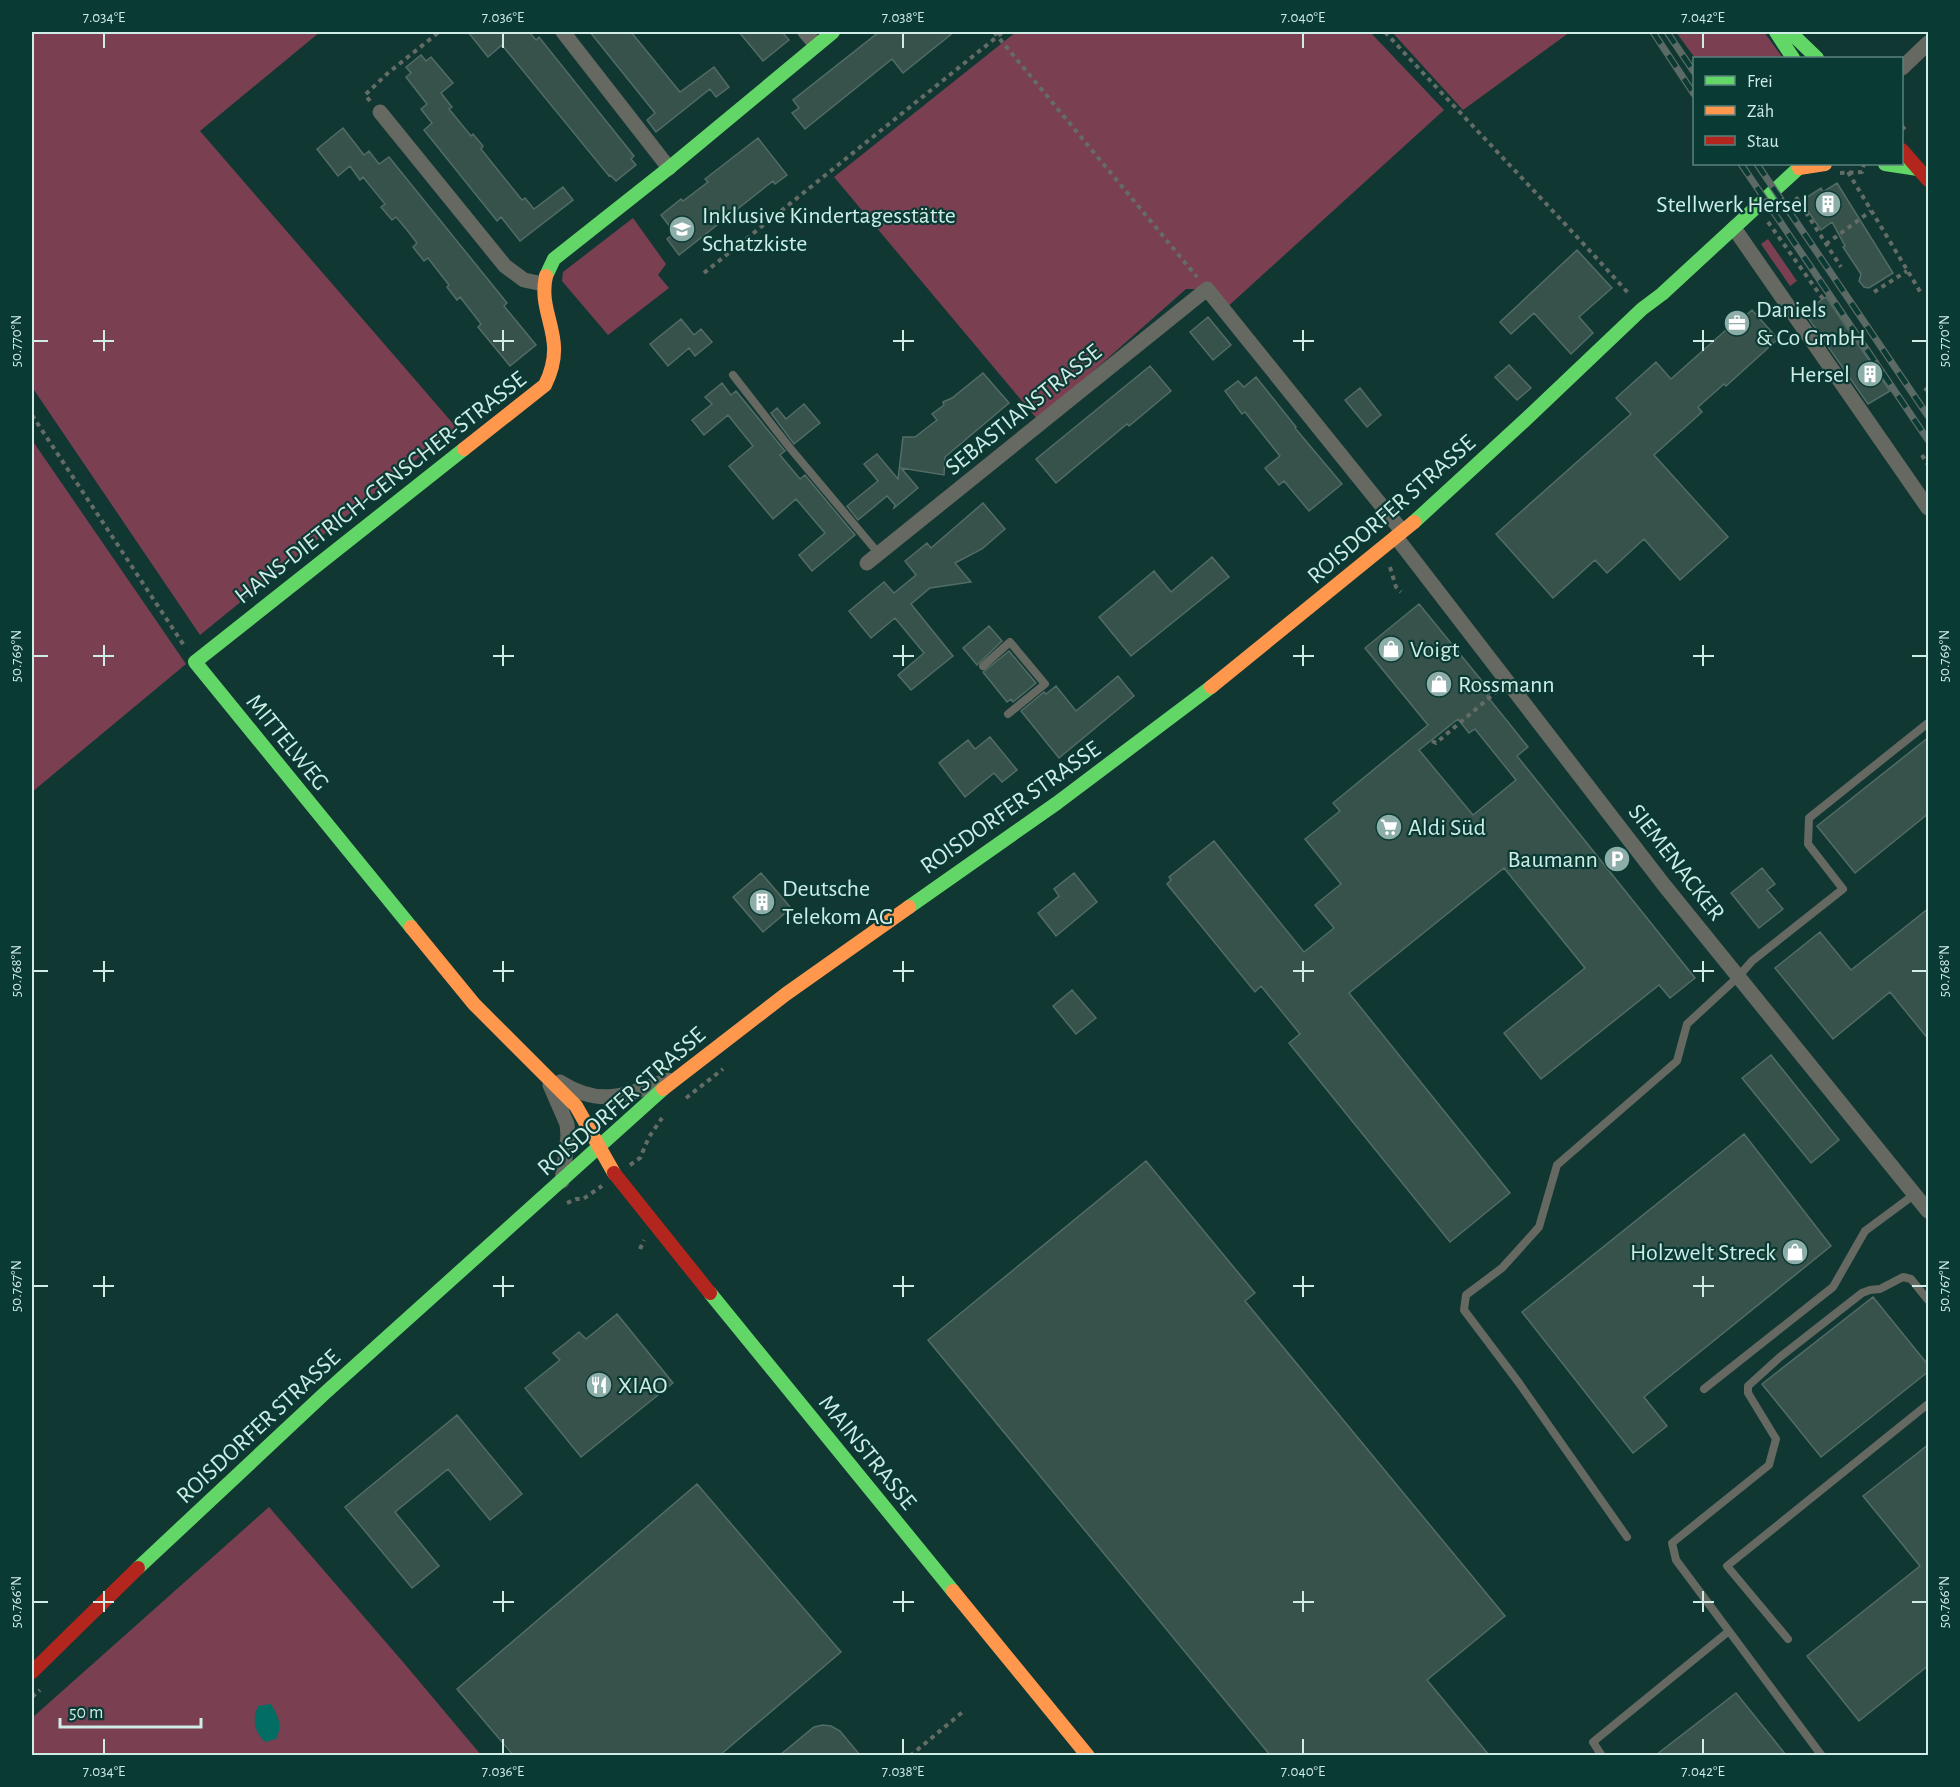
<svg xmlns="http://www.w3.org/2000/svg" width="1960" height="1787" viewBox="0 0 1960 1787" font-family="'Alegreya Sans',sans-serif">
<style>
.green{fill:#7b3f52}
.water{fill:#026d62}
.building{fill:#37524b;stroke:#526c66;stroke-width:1.5;fill-rule:evenodd}
.lines{fill:none;stroke-linecap:round;stroke-linejoin:round}
.path{stroke:#646c66;stroke-width:4;stroke-dasharray:4.5 4.5;stroke-linecap:butt}
.lane{stroke:#656961;stroke-width:8}
.street{stroke:#656961;stroke-width:15}
.fast{stroke:#63d668;stroke-width:14}
.slow{stroke:#ff974d;stroke-width:14}
.jam{stroke:#b3261e;stroke-width:14}
.rail-casing{stroke:#5c6a65;stroke-width:7}
.rail{stroke:#0a3a34;stroke-width:4.5;stroke-dasharray:14;stroke-linecap:butt}
.ticks{fill:none;stroke:#cfece7;stroke-width:2}
.labels{text-anchor:middle;stroke-width:4.5;stroke-linejoin:round;paint-order:stroke}
.poi-label{font-size:24px;fill:#cfece7;stroke:#0a3a34;text-anchor:start}
.street-label{font-size:24px;fill:#cfece7;stroke:#0a3a34}
.neatline{fill:none;stroke:#cfece7;stroke-width:2}
.ticks-label{font-size:15px;text-anchor:middle;fill:#cfece7}
</style>
<rect width="100%" height="100%" fill="#113732"/>
<path class="green" d="M32,32H320L200,131L456,427L200,635L32,387Z
M1016,32H1370L1444,110L1224,310L1207,289H1186L1038,420L834,177Z
M1392,32H1570L1463,110Z
M1676,32H1764L1783,58H1695Z
M633,218L666,264L658,275L669,288L608,335L562,281L563,272Z
M1768,239L1797,281L1790,286L1761,244Z
M32,440L186,664L32,792Z
M269,1507L403,1662L481,1755H32V1718Z"/>
<path class="water" d="M271,1704C278,1716 283,1725 276,1739L265,1742C254,1731 252,1720 258,1706Z"/>
<path class="building" d="M468,32H529L536,40L539,37L634,156L631,159L636,165L616,181L610,175L609,176L502,45L488,57Z
M590,32H631L680,92L714,67L729,87L716,97L710,89L656,132L647,120L655,113Z
M739,32H782L789,40L763,61Z
M879,32H954L903,73L892,59L805,129L792,113L799,108L793,100Z
M421,55L426,61L431,57L453,83L441,93L452,107L449,109L471,136L473,134L483,146L481,149L522,200L525,198L534,209L563,187L573,200L520,241L501,217L497,221L424,130L432,123L421,109L427,104L406,77L411,73L406,67Z
M343,128L364,155L369,151L379,164L389,157L507,303L504,306L536,345L510,366L478,327L481,324L471,311L460,297L457,300L447,287L449,285L428,258L424,261L413,247L417,243L407,230L396,217L392,220L381,207L385,204L363,177L360,180L350,166L338,176L317,149Z
M758,138L787,175L775,184L773,181L679,255L667,239L675,233L661,215L681,199L683,201L708,182L705,179Z
M1837,183L1893,273L1869,288L1864,287L1859,281L1861,274L1843,247L1845,246L1832,222L1821,230L1801,201L1821,188L1823,192Z
M1577,250L1612,288L1579,317L1593,333L1571,354L1534,313L1511,334L1500,322Z
M1826,297L1890,391L1868,404L1804,312Z
M1752,310L1778,339L1726,386L1724,384L1698,407L1702,412L1654,455L1728,537L1680,580L1644,539L1607,573L1595,560L1553,598L1496,534L1631,414L1616,398L1656,362L1671,379L1727,329L1737,323Z
M1208,317L1231,345L1213,360L1190,332Z
M681,319L694,335L701,329L712,342L695,356L689,348L668,366L650,344Z
M1509,365L1531,388L1517,400L1495,377Z
M1150,366L1171,391L1129,426L1127,424L1056,483L1036,459Z
M983,373L1009,403L945,457L944,475L901,468L918,488L894,508L895,505L887,496L858,520L847,506L878,481L864,464L877,454L898,479L903,437H915L937,420L932,414L944,405L943,402L952,398Z
M1256,377L1296,427L1295,428L1342,484L1309,511L1284,481L1279,485L1265,468L1280,456L1245,412L1242,414L1225,391L1238,381L1244,387Z
M722,383L731,395L736,391L785,451L780,455L800,479L805,475L855,535L812,571L799,555L825,533L796,499L773,519L729,466L753,446L728,415L704,435L692,420L712,404L705,397Z
M1360,388L1381,415L1367,427L1345,400Z
M804,404L820,423L794,444L771,413L777,408L786,419Z
M983,503L1005,529L982,549L955,563L971,582L930,588L911,604L953,656L911,690L898,675L924,653L895,618L871,638L849,611L884,582L894,593L916,575L905,561L927,543L931,548Z
M1212,557L1229,577L1131,656L1099,617L1154,571L1171,592Z
M1419,604L1491,692L1487,696L1528,747L1517,756L1695,978L1670,998L1659,985L1541,1079L1504,1033L1585,968L1504,868L1349,993L1510,1193L1450,1242L1289,1043L1300,1034L1261,986L1255,992L1167,884L1171,880L1169,877L1214,841L1304,952L1334,928L1315,905L1341,884L1305,839L1340,811L1333,803L1428,725L1365,648ZM1458,719L1469,733L1475,729L1516,780L1473,815L1419,750Z
M989,626L1002,641L977,665L963,648Z
M1009,651L1036,683L1013,702L1011,699L1007,702L983,672Z
M1118,676L1134,696L1059,758L1021,711L1044,692L1046,694L1056,686L1076,711Z
M990,737L1017,770L1002,782L994,773L965,797L939,763L968,740L975,749Z
M1929,737V813L1855,873L1817,826Z
M1762,868L1775,884L1767,890L1783,909L1759,928L1731,893Z
M761,873L791,908L763,932L733,897Z
M1074,873L1097,902L1056,936L1038,913L1059,896L1054,889Z
M1929,908V1040L1890,992L1833,1039L1775,968L1820,932L1851,970Z
M1072,990L1096,1018L1076,1034L1053,1006Z
M1771,1055L1839,1140L1811,1163L1742,1078Z
M1744,1134L1831,1246L1644,1397L1667,1426L1633,1453L1522,1312Z
M1146,1161L1255,1293L1245,1301L1505,1616L1427,1680L1489,1755H1270L928,1340Z
M1873,1297L1929,1366V1371L1821,1457L1762,1384Z
M617,1314L673,1383L581,1457L525,1388L560,1360L553,1353L567,1342L579,1332L586,1339Z
M457,1415L522,1494L490,1520L448,1469L395,1512L439,1566L412,1588L345,1507Z
M1929,1444V1665L1859,1721L1807,1656L1920,1566L1863,1496Z
M697,1484L841,1652L720,1755H513L457,1689Z
M1736,1693L1786,1755H1656Z
M823,1725L831,1726L840,1731L860,1755H780L814,1727Z"/>
<g class="lines">
<path class="path" d="M994,32L1197,277
M1385,32C1466,120 1550,206 1630,295
M370,101L365,95L388,73L439,32
M1902,126L1907,132
M1848,172L1921,293
M1840,173L1862,172L1864,164
M1796,197L1841,267
M1768,222L1823,299
M1826,244L1871,211
M704,273L1003,32
M1874,292L1907,271
M1925,391L1927,388
M32,415L185,647
M1922,455L1928,465
M1390,567L1396,587L1401,592
M1432,741L1436,743L1496,692
M686,1098L723,1069
M630,1165L640,1158L649,1137L662,1118
M567,1203L576,1199H583L602,1186
M640,1249L644,1240
M32,1697L40,1690
M910,1756L965,1710"/>
<path class="lane" d="M733,375L790,448L879,554
M983,666L1010,642L1045,684L1008,714
M1704,1389L1833,1287L1865,1231L1915,1194
M1627,1537L1519,1383L1464,1310L1466,1295L1502,1268L1539,1227L1557,1165L1677,1061L1687,1024L1738,977L1752,961L1843,889L1808,844L1809,818L1928,723
M1788,1639L1727,1566L1928,1404
M1602,1756L1593,1742L1729,1631
M1822,1756L1676,1560L1672,1543L1769,1465L1776,1439L1748,1393V1386L1780,1357L1862,1293L1870,1290L1880,1289L1903,1277L1911,1279L1928,1300"/>
<path class="street" d="M563,32L669,168
M805,32L816,45
M1902,68L1928,43
M380,112L505,266L524,280L543,284
M1734,228L1928,508
M1396,537L1664,885L1928,1211
M867,563L1207,289L1402,531
M560,1082C601,1108 626,1095 668,1080
M550,1085L567,1124L568,1136L562,1181"/>
<path class="fast" d="M1776,32L1793,58
M1790,32L1817,58
M1885,164L1918,169
M546,276L554,259L669,168L833,32
M1414,522L1523,422L1642,309L1662,294L1803,164
M909,907L1057,803L1211,687
M411,927L195,662L464,449
M710,1293L953,1591
M138,1568L325,1393L663,1089"/>
<path class="slow" d="M1799,168L1825,164
M464,449L545,385C569,337 537,316 546,276
M1211,687L1414,522
M411,927L474,1004L576,1106L614,1173
M663,1089L786,994L909,907
M953,1591L1088,1756"/>
<path class="jam" d="M1902,150L1928,180
M614,1173L710,1293
M32,1672L138,1568"/>
<defs>
<path id="rail" d="M1653,32L1694,94
M1667,32L1694,72
M1741,164L1928,440
M1757,164L1928,416"/>
</defs>
<use href="#rail" class="rail-casing"/>
<use href="#rail" class="rail"/>
</g>
<path class="ticks" d="M104,33V48M503,33V48M903,33V48M1303,33V48M1703,33V48M104,330V351M503,330V351M903,330V351M1303,330V351M1703,330V351M33,341H48M93,341H114M493,341H514M893,341H914M1293,341H1314M1693,341H1714M1912,341H1927M104,645V666M503,645V666M903,645V666M1303,645V666M1703,645V666M33,656H48M93,656H114M493,656H514M893,656H914M1293,656H1314M1693,656H1714M1912,656H1927M104,961V982M503,961V982M903,961V982M1303,961V982M1703,961V982M33,971H48M93,971H114M493,971H514M893,971H914M1293,971H1314M1693,971H1714M1912,971H1927M104,1276V1297M503,1276V1297M903,1276V1297M1303,1276V1297M1703,1276V1297M33,1286H48M93,1286H114M493,1286H514M893,1286H914M1293,1286H1314M1693,1286H1714M1912,1286H1927M104,1591V1612M503,1591V1612M903,1591V1612M1303,1591V1612M1703,1591V1612M33,1602H48M93,1602H114M493,1602H514M893,1602H914M1293,1602H1314M1693,1602H1714M1912,1602H1927M104,1739V1754M503,1739V1754M903,1739V1754M1303,1739V1754M1703,1739V1754"/>
<defs>
<symbol id="building-disc" viewBox="-11 -11 22 22"><circle r="9.5" fill="#8cada8" stroke="#0a3a34"/><path d="M-4-6H4V6H1V3H-1V6H-4ZM-2.5-4.3h1.7v1.8h-1.7ZM.8-4.3h1.7v1.8H.8ZM-2.5-1h1.7V.8h-1.7ZM.8-1h1.7V.8H.8Z" fill="#fff"/></symbol>
<symbol id="school-disc" viewBox="-11 -11 22 22"><circle r="9.5" fill="#8cada8" stroke="#0a3a34"/><path d="M0-5L7-2L0 1L-7-2ZM-4 1L0 2.5L4 1V4Q0 6-4 4Z" fill="#fff"/></symbol>
<symbol id="office-disc" viewBox="-11 -11 22 22"><circle r="9.5" fill="#8cada8" stroke="#0a3a34"/><path d="M-6-3h4V-5.5h4V-3h4V5H-6ZM-1-4.5V-3h2v-1.5ZM-6 0V1H6V0Z" fill="#fff"/></symbol>
<symbol id="shop-disc" viewBox="-11 -11 22 22"><circle r="9.5" fill="#8cada8" stroke="#0a3a34"/><path d="M-5-2.5h2.3a2.7 3.5 0 0 1 5.4 0H5L5.5 6h-11ZM-1.5-2.5h3a1.5 2.3 0 0 0-3 0Z" fill="#fff"/></symbol>
<symbol id="supermarket-disc" viewBox="-11 -11 22 22"><circle r="9.5" fill="#8cada8" stroke="#0a3a34"/><path d="M-6-5.5h2.5l.6 2H6L4.5 2H-2.5L-4.4-4H-6ZM-1.5 3.2a1.3 1.3 0 1 0 .1 0ZM3 3.2a1.3 1.3 0 1 0 .1 0Z" fill="#fff"/></symbol>
<symbol id="parking-disc" viewBox="-11 -11 22 22"><circle r="9.5" fill="#8cada8" stroke="#0a3a34"/><path d="M-3.5-5.5H1a3.5 3.5 0 0 1 0 7H-1V5.5H-3.5ZM-1-3.4V-.6H.8a1.4 1.4 0 0 0 0-2.8Z" fill="#fff"/></symbol>
<symbol id="restaurant-disc" viewBox="-11 -11 22 22"><circle r="9.5" fill="#8cada8" stroke="#0a3a34"/><path d="M-5-6h1v4h1v-4h1v4h1v-4h1v5L-1.5 .5V6h-2V.5L-5-1ZM5-6V6H3V1.5H1.5Q1.5-4 5-6Z" fill="#fff"/></symbol>
</defs>
<g fill-rule="evenodd">
<use href="#building-disc" x="1813" y="189" width="30" height="30"/>
<use href="#school-disc" x="667" y="214" width="30" height="30"/>
<use href="#office-disc" x="1722" y="308" width="30" height="30"/>
<use href="#building-disc" x="1855" y="359" width="30" height="30"/>
<use href="#shop-disc" x="1376" y="634" width="30" height="30"/>
<use href="#shop-disc" x="1424" y="669" width="30" height="30"/>
<use href="#supermarket-disc" x="1374" y="812" width="30" height="30"/>
<use href="#parking-disc" x="1602" y="844" width="30" height="30"/>
<use href="#building-disc" x="747" y="887" width="30" height="30"/>
<use href="#shop-disc" x="1780" y="1237" width="30" height="30"/>
<use href="#restaurant-disc" x="584" y="1370" width="30" height="30"/>
</g>
<g class="labels">
<g class="poi-label">
<text x="1808" y="212" text-anchor="end">Stellwerk Hersel</text>
<text x="702" y="223">Inklusive Kindertagesstätte<tspan x="702" dy="28">Schatzkiste</tspan></text>
<text x="1756" y="317">Daniels<tspan x="1756" dy="28">&amp; Co GmbH</tspan></text>
<text x="1850" y="382" text-anchor="end">Hersel</text>
<text x="1410" y="657">Voigt</text>
<text x="1458" y="692">Rossmann</text>
<text x="1408" y="835">Aldi Süd</text>
<text x="1598" y="867" text-anchor="end">Baumann</text>
<text x="782" y="896">Deutsche<tspan x="782" dy="28">Telekom AG</tspan></text>
<text x="1776" y="1260" text-anchor="end">Holzwelt Streck</text>
<text x="618" y="1393">XIAO</text>
</g>
<g class="street-label">
<text transform="translate(1023 409) rotate(-39)" y="8">SEBASTIANSTRASSE</text>
<text transform="translate(380 487) rotate(-38)" y="8">HANS-DIETRICH-GENSCHER-STRASSE</text>
<text transform="translate(1391 509) rotate(-41)" y="8">ROISDORFER STRASSE</text>
<text transform="translate(288 742) rotate(51)" y="8">MITTELWEG</text>
<text transform="translate(1010 807) rotate(-35)" y="8">ROISDORFER STRASSE</text>
<text transform="translate(1677 862) rotate(52)" y="8">SIEMENACKER</text>
<text transform="translate(621 1101) rotate(-41)" y="8">ROISDORFER STRASSE</text>
<text transform="translate(258 1426) rotate(-43)" y="8">ROISDORFER STRASSE</text>
<text transform="translate(868 1452) rotate(51)" y="8">MAINSTRASSE</text>
</g>
</g>
<rect width="1960" height="1787" fill="none" stroke="#0a3a34" stroke-width="66"/>
<rect x="1693" y="57" width="210" height="108" fill="#0a3a34" stroke="#59817c" stroke-width="1.5"/>
<rect x="1705" y="76" width="30" height="9" fill="#63d668" stroke="#59817c" stroke-width="1.5"/>
<text x="1747" y="87" font-size="18" fill="#cfece7">Frei</text>
<rect x="1705" y="106" width="30" height="9" fill="#ff974d" stroke="#59817c" stroke-width="1.5"/>
<text x="1747" y="117" font-size="18" fill="#cfece7">Zäh</text>
<rect x="1705" y="136" width="30" height="9" fill="#b3261e" stroke="#59817c" stroke-width="1.5"/>
<text x="1747" y="147" font-size="18" fill="#cfece7">Stau</text>
<path d="M60 1718v9h141v-9" fill="none" stroke="#cfece7" stroke-width="3"/>
<text x="69" y="1718" font-size="18" fill="#cfece7" stroke="#0a3a34" stroke-width="4.5" paint-order="stroke">50 m</text>
<rect x="33" y="33" width="1894" height="1721" class="neatline"/>
<g class="ticks-label">
<text x="104" y="22">7.034°E</text>
<text x="503" y="22">7.036°E</text>
<text x="903" y="22">7.038°E</text>
<text x="1303" y="22">7.040°E</text>
<text x="1703" y="22">7.042°E</text>
<text transform="translate(16 341) rotate(-90)" y="5">50.770°N</text>
<text transform="translate(1944 341) rotate(-90)" y="5">50.770°N</text>
<text transform="translate(16 656) rotate(-90)" y="5">50.769°N</text>
<text transform="translate(1944 656) rotate(-90)" y="5">50.769°N</text>
<text transform="translate(16 971) rotate(-90)" y="5">50.768°N</text>
<text transform="translate(1944 971) rotate(-90)" y="5">50.768°N</text>
<text transform="translate(16 1286) rotate(-90)" y="5">50.767°N</text>
<text transform="translate(1944 1286) rotate(-90)" y="5">50.767°N</text>
<text transform="translate(16 1602) rotate(-90)" y="5">50.766°N</text>
<text transform="translate(1944 1602) rotate(-90)" y="5">50.766°N</text>
<text x="104" y="1776">7.034°E</text>
<text x="503" y="1776">7.036°E</text>
<text x="903" y="1776">7.038°E</text>
<text x="1303" y="1776">7.040°E</text>
<text x="1703" y="1776">7.042°E</text>
</g>
</svg>
